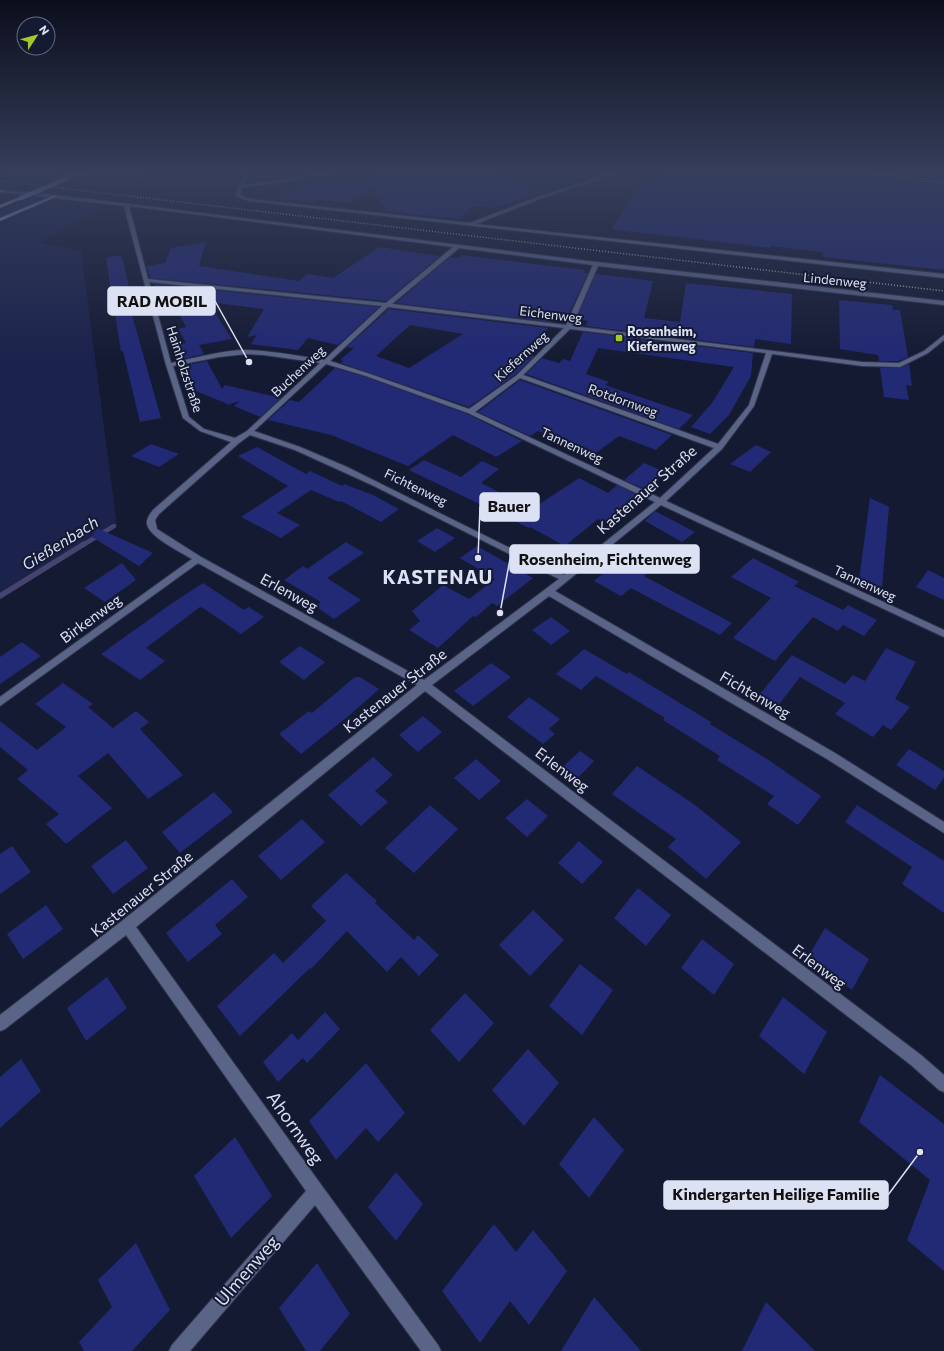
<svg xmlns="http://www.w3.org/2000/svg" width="944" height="1351" viewBox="0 0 944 1351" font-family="Commissioner,sans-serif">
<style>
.green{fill:#1b224c}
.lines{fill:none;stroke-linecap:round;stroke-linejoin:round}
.stream-far1{stroke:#46446f;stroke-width:4.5}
.stream{stroke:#46446f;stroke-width:5.5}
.building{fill:#222975;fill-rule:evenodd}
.minor-casing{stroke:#31364e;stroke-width:2}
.major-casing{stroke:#31364e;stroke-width:2}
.minor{fill:#5a6487;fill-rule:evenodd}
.major{fill:#9aacf6;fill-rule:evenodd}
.rail{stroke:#b2b7ca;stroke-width:1.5;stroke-dasharray:1 2;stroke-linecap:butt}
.major-bridge-casing{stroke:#31364e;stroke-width:5.5;stroke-linecap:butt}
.major-bridge{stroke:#9aacf6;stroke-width:4.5}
.poi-dot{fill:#a2c928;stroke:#151a33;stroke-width:1.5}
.labels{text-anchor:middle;stroke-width:4;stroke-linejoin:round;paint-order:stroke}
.far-street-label{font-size:13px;fill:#dce1f3;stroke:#151a33}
.far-poi-label{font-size:13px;font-weight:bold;fill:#dce1f3;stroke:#151a33;text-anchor:start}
.street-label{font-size:15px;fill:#dce1f3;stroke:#151a33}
.water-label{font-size:16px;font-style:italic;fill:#d8def5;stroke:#151a33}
.near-street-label{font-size:18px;fill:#dce1f3;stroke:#151a33}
.district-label{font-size:19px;font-weight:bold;letter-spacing:1px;fill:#dce1f3;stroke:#151a33}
.leader{fill:none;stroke:#dce1f3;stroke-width:1.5}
.callout-dot{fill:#dce1f3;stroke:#151a33;stroke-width:1.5}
.callout{fill:#dce1f3;stroke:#dce1f3;stroke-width:1.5}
.callout-label{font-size:16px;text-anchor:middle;font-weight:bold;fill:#111}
</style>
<rect width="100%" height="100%" fill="#151a33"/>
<path class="green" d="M0,172H31L42,174L50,172H73L50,182L0,175Z
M97,172H153L129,191L71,183Z
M31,198L39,200L0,218V211Z
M63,200L107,206L40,243L81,250L117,526L0,600V225Z"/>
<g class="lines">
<path class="stream-far1" d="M83,545L114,526"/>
<path class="stream" d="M0,596L84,544"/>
</g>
<path class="building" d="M389,172H491L548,191L491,208L473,206L460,219L384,211L388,207H385L371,189L351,203L316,200L311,202L276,199L303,182L314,183V181L341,183Z
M667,172H862L863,173L944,185V270L823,257V252L771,246L770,248L612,229L636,189Z
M878,172H944V180Z
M206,242L199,266L299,281L307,274L333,278L379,247L440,256L386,301L151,278L146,266L165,263L171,248Z
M461,255L585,270L584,273H588L567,318L554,317L551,322L396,303L450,257L458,258Z
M115,256H121L124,264L133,308H130L161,418L140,422L123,351H121L113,303L106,258Z
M596,274L653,281L644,318L680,322L686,283L792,294L791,344L755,339L754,347L586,326L588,321L576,319Z
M154,284L379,307L338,345L308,338L298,350L251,344L257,335L247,337L264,309L208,302L232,339L199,345L204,354L179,360L173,345L186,343L178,329L186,327L170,296L161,298Z
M839,300L892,305L893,310H900L908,357L899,361H879L878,355L840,349Z
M389,309L548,328L532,355L534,356L516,374L469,407L341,363L343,361L340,360L354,348L347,347ZM410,325L463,334L409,368L376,356Z
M583,332L753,353L751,376L729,415L710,434L691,427L712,403L734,367L598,348L586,374L609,382L605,385L693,415L679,429L526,374L542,358L559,363L563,359L570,361Z
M207,361L222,389L225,385L281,398L260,417L234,406L240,401L230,404V405L196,391L193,381L189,382L182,366Z
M909,364L912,386L906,385L909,400L884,397L880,368H900Z
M335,368L366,377L467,414L522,441L496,457L453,435L408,466L331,435L268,420L290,400L299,402Z
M520,380L672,435L656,450L619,436L592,456L572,447L574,446L538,431L530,436L478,412Z
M151,444L179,454L159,467L131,456Z
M756,445L771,452L750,472L730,464Z
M257,447L306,474L310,471L342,486L344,484L373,495L399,509L381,522L341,501L339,502L311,490L277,513L300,525L281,538L241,517L288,486L238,456Z
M424,460L461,477L482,461L499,469L481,483L532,509L579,478L608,493L617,485L637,495L628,503L630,504L606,523L598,519L565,546L530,527L529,528L409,470Z
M644,463L665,472L645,489L624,480Z
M870,498L889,507L882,587L859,580Z
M655,511L695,532L682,542L645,521Z
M97,528L153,553L139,566L92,537Z
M437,528L455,538L435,552L417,541Z
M346,542L364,553L327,578L361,600L334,619L315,606L321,602L284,580L303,566L307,569Z
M477,546L533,578L497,606L492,603L476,617L473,616L438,648L409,630L420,621L412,611L443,585L469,599L495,579L460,558Z
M621,551L653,568L644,576L732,623L720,635L631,588L621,596L594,581L613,565L607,562Z
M753,558L799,582L794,586L843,610L848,605L877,620L864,636L843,625L838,631L813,617L775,661L733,638L771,598L731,577Z
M122,563L136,580L105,602L84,588Z
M928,570L944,578V600L916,587Z
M203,583L244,610L249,607L264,617L241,634L203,608L200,607L146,648L165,661L140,680L101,654L168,606Z
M551,617L570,631L551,645L532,630Z
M22,642L41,656L0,684V657Z
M300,646L325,662L304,680L279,662Z
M886,648L916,662L895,699L910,707L891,730L883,725L873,737L835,714L845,703L800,677L774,711L755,700L792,655L845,684L853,675L865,681Z
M584,649L627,674L629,672L711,722L710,724L767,759L821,796L798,825L767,804L774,796L717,760L720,756L663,720L665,718L596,676L581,690L556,674Z
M491,663L511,677L473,706L454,691Z
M355,677H360L379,689L351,714L301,754L279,734L309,711L312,713Z
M63,683L93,704L88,707L113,728L136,711L149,722L140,729L183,775L148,799L108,753L78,776L112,808L66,844L46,824L59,814L17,779L28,770L0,747V721L37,750L66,727L35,704Z
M529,697L560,719L549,729L555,734L543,744L507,717Z
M423,716L442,732L418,752L399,735Z
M909,749L944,771V778L935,790L896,765Z
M580,751L594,761L575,781L560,769Z
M373,757L393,775L375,791L388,802L361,826L328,795Z
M476,759L501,781L479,800L454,778Z
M637,766L695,805L741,842L706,879L668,847L676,839L612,794Z
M214,792L233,812L180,853L162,832Z
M527,799L548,816L527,837L505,818Z
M430,805L458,829L414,873L385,848Z
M857,805L944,861V913L902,884L912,867L845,822Z
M302,819L325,842L281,880L258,856Z
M126,840L148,868L113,894L91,866Z
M579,841L603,862L582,884L558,863Z
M12,846L31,872L0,894V854Z
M346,873L377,901L375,903L414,940L418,935L439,955L419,976L401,957L387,972L347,931L311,969L310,968L240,1036L217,1006L274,953L283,963L326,921L311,906Z
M232,879L248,897L215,925L222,934L188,962L166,933Z
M638,888L671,915L646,946L614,918Z
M46,905L63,929L23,959L7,934Z
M533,910L564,940L530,976L499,945Z
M825,928L869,959L852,990L808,957Z
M702,939L734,964L714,995L681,968Z
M580,964L613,990L582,1035L549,1006Z
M107,977L127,1008L86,1041L67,1008Z
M465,993L494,1023L459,1062L430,1030Z
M783,997L827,1032L804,1074L759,1036Z
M325,1012L340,1029L307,1063L303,1058L278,1082L263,1062L292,1033L298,1040Z
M528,1049L559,1083L524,1126L492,1090Z
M21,1059L41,1091L0,1128V1077Z
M366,1063L405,1113L378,1142L366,1128L336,1160L309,1121Z
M880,1075L944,1124V1271L907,1240L930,1180L859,1122Z
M594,1117L624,1150L589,1198L559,1164Z
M235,1137L272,1196L231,1238L194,1176Z
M396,1172L423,1204L396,1241L368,1207Z
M494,1224L516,1252L533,1230L567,1271L529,1325L510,1301L480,1343L442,1291Z
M136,1243L170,1310L132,1351H84L79,1342L112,1307L98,1280Z
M317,1263L350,1314L320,1351H306L279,1308Z
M594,1297L641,1351H561Z
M766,1302L815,1351H742Z"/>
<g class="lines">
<defs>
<path id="minor" d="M90,172H94L87,175L85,174Z
M247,172H251L243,185L336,172H342L305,179L242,188L240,195L250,199L470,223L535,198L615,172H620L537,200L476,224L944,274V278L249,201L236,196L238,187Z
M863,172H870L944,182V184Z
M0,190L56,195L596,262L944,301V305L598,266L572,326L862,362L899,363L924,351L944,335V340L928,353L900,367L862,366L772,354L754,406L722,449L666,501L944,630V637L661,505L555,591L835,753L944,822V833L827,759L549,596L432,685L921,1055L944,1075V1092L939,1090L911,1065L425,691L136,927L322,1186L438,1345L441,1351H421L315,1205L190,1351H169L172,1345L306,1191L126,935L5,1029L0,1031V1015L122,921L417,685L198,563L0,706V697L192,559C181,552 149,537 147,524C146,519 150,514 153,510L231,442L200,431L183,418L166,365L124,206L0,192ZM129,206L453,247L386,303L148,279ZM459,248L593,265L566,325L392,304ZM149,282L382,306L324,360C299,356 273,351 247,350C222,350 196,358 171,363ZM388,307L564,328L517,375L469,409L370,374L330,361ZM570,329L766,353L749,405L718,444L523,375ZM246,354L264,355L320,363L247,431L235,438L204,429L189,417L173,366L219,357ZM326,364L366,376L468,413L655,502L564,575L347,467L300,447L254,431ZM520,378L714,448L660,498L475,412ZM250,435L295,450L372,485L559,579L424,680L201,557L157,529L155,520L159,514L239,443Z"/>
<path id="major" d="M0,190H2L4,191L0,193Z
M55,195L58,196L0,221V218Z
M20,197L23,198L0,208V205Z"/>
</defs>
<use href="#minor" class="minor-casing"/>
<use href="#major" class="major-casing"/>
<use href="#minor" class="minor"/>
<use href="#major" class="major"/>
<path class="rail" d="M0,181L944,291"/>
<defs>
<path id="major-bridge" d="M21,198L82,172"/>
</defs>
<use href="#major-bridge" class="major-bridge-casing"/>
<use href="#major-bridge" class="major-bridge"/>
</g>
<linearGradient id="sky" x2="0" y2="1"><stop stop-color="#0c0e1c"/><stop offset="0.48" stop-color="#353e5b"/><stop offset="1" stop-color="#353e5b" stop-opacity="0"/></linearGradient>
<rect width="944" height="361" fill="url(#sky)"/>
<rect class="poi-dot" x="615" y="334" width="8" height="8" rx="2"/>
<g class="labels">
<g class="far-street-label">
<text transform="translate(835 280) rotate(6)" y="5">Lindenweg</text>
<text transform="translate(551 314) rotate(7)" y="5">Eichenweg</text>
<text transform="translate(521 356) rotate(-42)" y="5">Kiefernweg</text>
<text transform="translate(185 369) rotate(72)" y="5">Hainholzstraße</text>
<text transform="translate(298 371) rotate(-43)" y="5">Buchenweg</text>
<text transform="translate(623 400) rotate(20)" y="5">Rotdornweg</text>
<text transform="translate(572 445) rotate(25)" y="5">Tannenweg</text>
<text transform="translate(416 487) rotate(26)" y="5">Fichtenweg</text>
<text transform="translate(865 583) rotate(25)" y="5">Tannenweg</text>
</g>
<g class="far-poi-label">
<text x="627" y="336">Rosenheim,<tspan x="627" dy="15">Kiefernweg</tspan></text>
</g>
<g class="street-label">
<text transform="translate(647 490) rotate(-41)" y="5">Kastenauer Straße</text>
<text transform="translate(289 593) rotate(29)" y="5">Erlenweg</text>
<text transform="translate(91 619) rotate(-36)" y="5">Birkenweg</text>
<text transform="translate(395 691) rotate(-38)" y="5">Kastenauer Straße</text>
<text transform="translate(755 695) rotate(30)" y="5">Fichtenweg</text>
<text transform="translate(562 770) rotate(37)" y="5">Erlenweg</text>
<text transform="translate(142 894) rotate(-39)" y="5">Kastenauer Straße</text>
<text transform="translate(819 967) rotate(37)" y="5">Erlenweg</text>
</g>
<g class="water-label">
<text transform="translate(60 543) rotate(-32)" y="6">Gießenbach</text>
</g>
<g class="near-street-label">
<text transform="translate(295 1128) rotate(55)" y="6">Ahornweg</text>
<text transform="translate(247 1271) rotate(-49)" y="6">Ulmenweg</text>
</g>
<g class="district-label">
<text x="438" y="584">KASTENAU</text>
</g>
</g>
<path class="leader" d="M249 362L215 301M478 558L480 507M500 613L510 559M920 1152L888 1195"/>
<g class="callout-dot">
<circle cx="249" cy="362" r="4"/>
<circle cx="478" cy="558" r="4"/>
<circle cx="500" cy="613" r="4"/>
<circle cx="920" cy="1152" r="4"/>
</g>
<g class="callout">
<rect x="108" y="287" width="107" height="28" rx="4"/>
<rect x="480" y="493" width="59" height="28" rx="4"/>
<rect x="510" y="545" width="189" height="28" rx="4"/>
<rect x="664" y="1181" width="224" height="28" rx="4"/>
</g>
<g class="callout-label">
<text x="162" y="307">RAD MOBIL</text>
<text x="509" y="512">Bauer</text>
<text x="605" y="565">Rosenheim, Fichtenweg</text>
<text x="776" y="1200">Kindergarten Heilige Familie</text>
</g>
<g transform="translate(36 36) rotate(54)"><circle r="19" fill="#151a33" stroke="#656a80"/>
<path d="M0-3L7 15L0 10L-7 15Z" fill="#a2c928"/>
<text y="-6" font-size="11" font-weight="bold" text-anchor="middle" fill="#dce1f3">N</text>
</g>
</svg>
